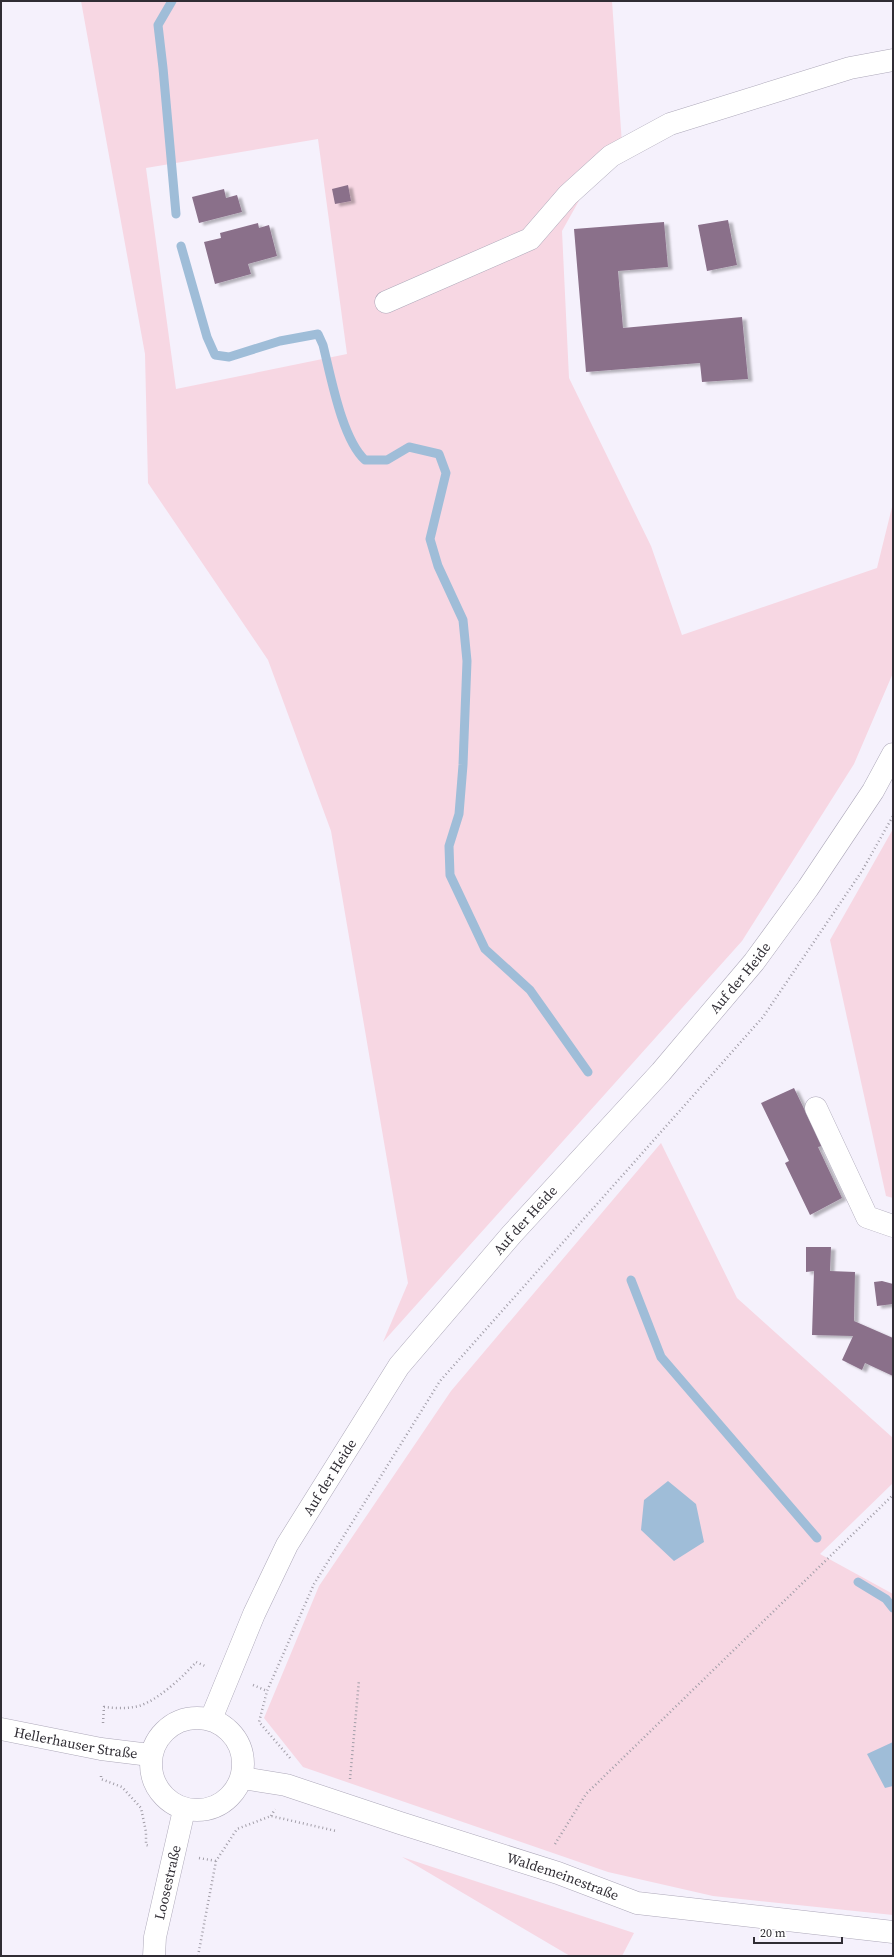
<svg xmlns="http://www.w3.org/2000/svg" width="894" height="1957" viewBox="0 0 894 1957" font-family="'Source Serif 4',serif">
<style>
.green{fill:#f7d7e3;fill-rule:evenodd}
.water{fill:#9fbdd8}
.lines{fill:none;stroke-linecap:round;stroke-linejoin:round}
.stream{stroke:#9fbdd8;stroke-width:9}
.building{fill:#8a708a;filter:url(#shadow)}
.minor-casing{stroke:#ada8b9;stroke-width:23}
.path{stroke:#a29ea8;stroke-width:2.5;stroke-dasharray:1 3;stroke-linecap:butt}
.minor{stroke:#fff;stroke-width:22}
.labels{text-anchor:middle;stroke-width:3;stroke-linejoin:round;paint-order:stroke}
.street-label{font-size:14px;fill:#302d34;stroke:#fff}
</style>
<defs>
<filter id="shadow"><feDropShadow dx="4.5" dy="2.5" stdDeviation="1" flood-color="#0004"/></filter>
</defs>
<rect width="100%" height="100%" fill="#f5f1fc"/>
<path class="green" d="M81,1H612L622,144L595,172L562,231L569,378L651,546L682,635L877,568L893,503V673L854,764L742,941L383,1342L408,1283L331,831L268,660L148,483L145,354ZM318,139L347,354L176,389L146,168Z
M893,829V1198L886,1196L830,940Z
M661,1143L737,1298L893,1438V1483L820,1554L893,1594V1915L713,1896L608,1872L303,1767L264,1718L319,1586L451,1391Z
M402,1857L634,1933L622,1956H570Z"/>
<path class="water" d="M668,1481L696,1504L704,1542L674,1561L641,1530L644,1500Z
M893,1742V1786L885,1788L867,1754Z"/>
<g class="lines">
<path class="stream" d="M172,1L158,25L163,68L176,214
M181,246L207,337L215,355L229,357L280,341L318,334L323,345C331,377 342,439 365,460H387L409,447L439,454L446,473L430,539L438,566L463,620L467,661L463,765L459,814L449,846L450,875L485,949L530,990L588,1072
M631,1280L661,1357L817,1538
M858,1582L886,1599L893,1608"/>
</g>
<path class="building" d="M348,185L351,201L335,204L332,189Z
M224,189L226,198L237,195L242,212L199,223L192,197Z
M728,220L737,265L707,271L698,225Z
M664,222L668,267L618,271L623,328L742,317L748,379L702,382L700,363L586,372L574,229Z
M258,223L259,228L269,225L277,256L248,264L251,274L215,284L204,242L221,238L220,233Z
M794,1088L822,1146L818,1147L842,1198L810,1215L785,1163L789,1161L761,1103Z
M806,1247H831L830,1271L855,1272L854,1321L893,1338V1376L865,1363L862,1370L842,1360L853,1336L812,1335L814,1271L806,1272Z
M882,1281L893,1284V1304L877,1306L874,1282Z"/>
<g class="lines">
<defs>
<g id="minor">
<path d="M386,302L530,239L568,195L611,156L670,124L850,68L893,60"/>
<path d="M816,1108L867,1217L893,1226"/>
<circle cx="197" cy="1764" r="46"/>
<path id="s1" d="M211,1719L254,1614L287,1545L399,1366L512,1234L661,1072L754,962L808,888L873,791L893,754"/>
<path id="s2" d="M1,1729L101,1749L150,1755"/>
<path id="s3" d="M242,1778L286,1785L400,1823L558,1873L637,1903L893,1932"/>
<path id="s4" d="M154,1956L155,1937L184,1810"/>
</g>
</defs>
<use href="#minor" class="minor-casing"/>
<path class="path" d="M253,1685L267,1691
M103,1723L104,1707C115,1708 127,1709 139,1706C158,1700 183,1677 196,1662L205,1666
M290,1758L259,1722L267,1691L314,1584L440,1381L763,1017L862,871L893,816
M101,1776V1779L122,1787L141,1808L146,1832V1845L150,1846
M350,1779L359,1680
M271,1816L275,1809
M555,1844L586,1794L893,1495
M199,1858L216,1861
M198,1956L216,1861L237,1829L271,1816L336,1831"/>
<use href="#minor" class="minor"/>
</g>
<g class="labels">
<g class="street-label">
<text dy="5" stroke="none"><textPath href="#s1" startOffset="918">Auf der Heide</textPath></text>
<text dy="5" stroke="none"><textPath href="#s1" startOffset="594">Auf der Heide</textPath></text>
<text dy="5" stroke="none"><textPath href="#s1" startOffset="270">Auf der Heide</textPath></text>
<text dy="5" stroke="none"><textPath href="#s2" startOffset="76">Hellerhauser Straße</textPath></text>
<text dy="5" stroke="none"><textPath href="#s3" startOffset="336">Waldemeinestraße</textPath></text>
<text dy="5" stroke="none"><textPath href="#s4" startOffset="75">Loosestraße</textPath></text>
</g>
</g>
<rect width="894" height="1957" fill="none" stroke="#302d34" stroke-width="4"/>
<path d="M754 1937v6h88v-6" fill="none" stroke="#302d34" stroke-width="2"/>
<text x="760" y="1937" font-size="12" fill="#302d34" stroke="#ffffff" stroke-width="3" paint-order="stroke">20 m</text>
</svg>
